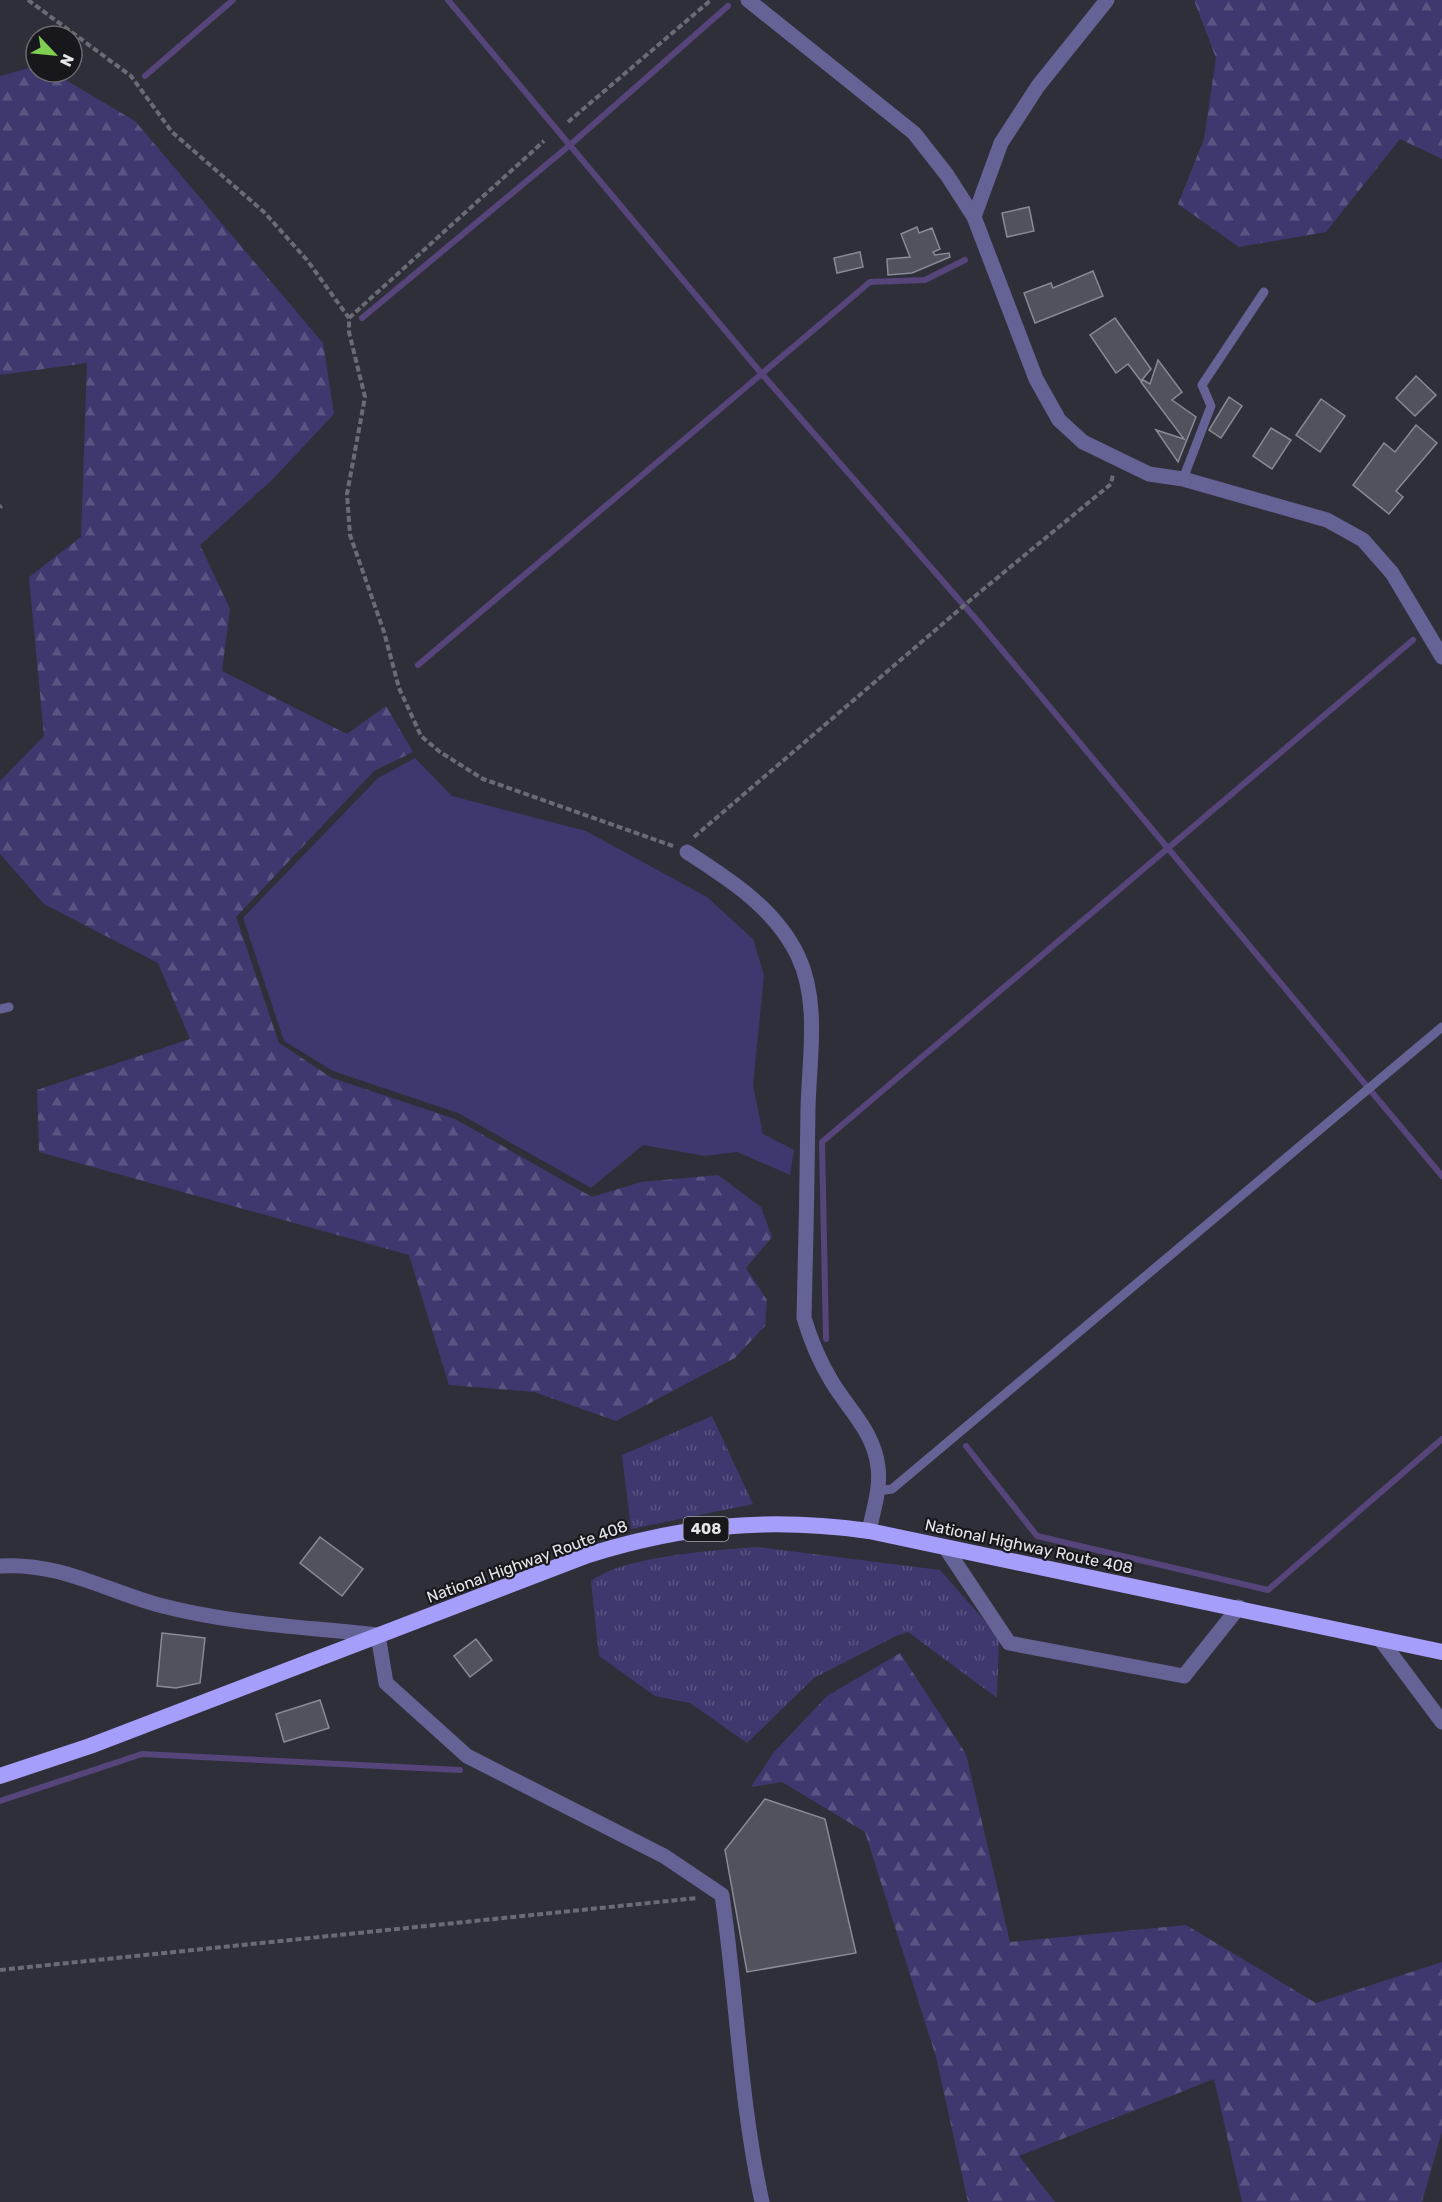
<svg xmlns="http://www.w3.org/2000/svg" width="1442" height="2202" viewBox="0 0 1442 2202" font-family="Rubik,sans-serif">
<style>
.grass{fill:url(#grass-tufts)}
.forest{fill:url(#forest-firs)}
.green{fill:#3d386e}
.lines{fill:none;stroke-linecap:round;stroke-linejoin:round}
.stream{stroke:#56457b;stroke-width:6}
.building{fill:#52525d;stroke:#8a8a96;stroke-width:1.5}
.path{stroke:#6b6b74;stroke-width:4;stroke-dasharray:6 3;stroke-linecap:butt}
.service{stroke:#656296;stroke-width:9}
.minor{stroke:#656296;stroke-width:15}
.tertiary{stroke:#656296;stroke-width:15}
.trunk{stroke:#a69efb;stroke-width:16}
.labels{text-anchor:middle;stroke-width:4.5;stroke-linejoin:round;paint-order:stroke}
.shield{fill:#18181c;stroke:#a8a8ae;stroke-width:1.5}
.shield-label{font-size:15px;font-weight:bold;fill:#e5e5ec}
.street-label{font-size:16px;fill:#e5e5ec;stroke:#18181c}
</style>
<defs>
<pattern id="grass-tufts" width="24" height="20" patternUnits="userSpaceOnUse" patternTransform="scale(1.5)"><rect width="24" height="20" fill="#3d386e"/><path d="M3 7l-1-3M5 7V3M7 7l1-3M15 17l-1-3M17 17v-4M19 17l1-3" fill="none" stroke="#595583"/></pattern>
<pattern id="forest-firs" width="22" height="20" patternUnits="userSpaceOnUse" patternTransform="scale(1.5)"><rect width="22" height="20" fill="#3d386e"/><path d="M5 1l3.5 6h-7zM16 11l3.5 6h-7z" fill="#595583"/></pattern>
</defs>
<rect width="100%" height="100%" fill="#2f2f39"/>
<path class="grass" d="M712,1416L753,1504L631,1529L622,1455Z
M759,1547L940,1570L999,1637L997,1698L908,1632L896,1636L814,1678L747,1743L690,1703L655,1696L599,1656L591,1581C624,1556 716,1550 759,1547Z"/>
<path class="forest" d="M1194,0H1442V159L1400,139L1326,232L1239,247L1178,204L1204,139L1216,58Z
M36,66V72H52L135,121L323,343L334,414L272,480L200,545L230,609L222,671L347,734L386,706L413,752L374,771L236,917L279,1043L332,1078L455,1119L592,1197L641,1182L718,1175L761,1207L772,1237L746,1268L767,1300L765,1326L735,1358L616,1421L534,1392L449,1385L409,1255L39,1152L37,1090L190,1039L158,963L44,904L0,854V781L44,736L29,577L81,537L87,363L0,375V76Z
M900,1653L966,1754L1010,1942L1186,1925L1316,2003L1442,1962V2132L1422,2202H1242L1214,2079L1019,2156L1055,2202H968L936,2057L865,1832L782,1782L751,1787L774,1752L827,1696Z"/>
<path class="green" d="M415,758L452,796L586,831L707,897L753,939L764,975L753,1085L763,1134L794,1150L790,1175L737,1152L705,1156L643,1145L591,1188L458,1113L333,1071L284,1041L243,918L378,778Z"/>
<g class="lines">
<path class="stream" d="M448,0L761,373L982,626L1442,1176
M145,76L233,0
M362,318L570,145L728,6
M418,665L870,282L925,280L965,260
M826,1339L822,1142L1413,640
M966,1446L1037,1536L1268,1590L1442,1439
M0,1801L142,1754L460,1770"/>
</g>
<path class="building" d="M1029,207L1034,231L1007,237L1002,213Z
M917,227L919,233L932,228L940,249L933,252L935,255L949,253L950,257L912,273L888,275L887,259L910,257L901,234Z
M860,252L863,267L837,273L834,258Z
M1093,271L1103,296L1035,323L1024,293L1051,283L1053,288Z
M1115,318L1151,369L1141,381L1128,364L1116,373L1090,335Z
M1158,360L1182,392L1172,400L1196,417L1178,462L1156,430L1184,439L1141,382L1143,380L1150,384Z
M1416,376L1436,395L1415,416L1396,398Z
M1229,397L1242,406L1221,438L1209,430Z
M1321,399L1345,416L1320,452L1296,435Z
M1416,425L1437,443L1396,491L1403,497L1389,514L1353,485L1384,443L1395,452Z
M1271,428L1291,440L1272,469L1253,456Z
M320,1537L363,1569L342,1596L300,1563Z
M162,1633L205,1638L200,1683L176,1688L157,1686Z
M476,1639L492,1660L470,1677L454,1656Z
M320,1700L329,1728L284,1742L276,1714Z
M765,1799L825,1819L856,1953L747,1972L725,1850Z"/>
<g class="lines">
<path class="path" d="M28,0L131,76L172,132L264,212L307,260L349,318V332L365,397L347,494L350,535L384,632L399,688L421,736L440,752L483,779L673,846
M568,122L711,0
M349,318L544,141
M0,507L2,506
M694,837L974,597L1111,484L1113,474
M0,1970L697,1898"/>
<path class="service" d="M1183,479L1211,406L1202,385L1264,292
M0,1009L9,1007
M877,1491L892,1489L1442,1027"/>
<path class="minor" d="M974,217L1001,143L1038,86L1107,0
M687,852C730,880 775,908 798,956C820,1002 809,1060 808,1109C807,1179 806,1248 804,1318C811,1341 819,1361 832,1382C849,1410 874,1432 878,1467C881,1488 873,1511 869,1531
M945,1547L1009,1643L1184,1676L1239,1607
M0,1566C60,1562 104,1590 159,1605C230,1624 305,1627 378,1635L386,1683L467,1756L664,1856L722,1895C737,1997 740,2102 762,2202
M1380,1639L1442,1722"/>
<path class="tertiary" d="M748,0L914,133L947,175L974,217L1036,379L1059,420L1083,442L1149,474L1183,479L1327,520L1363,540L1392,573L1442,657"/>
<path class="trunk" d="M0,1776L90,1746L588,1555C684,1525 768,1517 869,1531L1442,1652"/>
</g>
<g class="labels">
<rect class="shield" x="683.5" y="1517" width="45" height="24" rx="4.5"/>
<g class="shield-label">
<text x="706" y="1534">408</text>
</g>
<g class="street-label">
<text transform="translate(1029 1546) rotate(12)" y="6">National Highway Route 408</text>
<text transform="translate(527 1561) rotate(-20)" y="6">National Highway Route 408</text>
</g>
</g>
<g transform="translate(54 54) rotate(116)"><circle r="28" fill="#18181c" stroke="#6a6a6f" stroke-width="1.5"/>
<path d="M0-4.5L10 22L0 15L-10 22Z" fill="#7fd052"/>
<text y="-9" font-size="16" font-weight="bold" text-anchor="middle" fill="#e5e5ec">N</text>
</g>
</svg>
